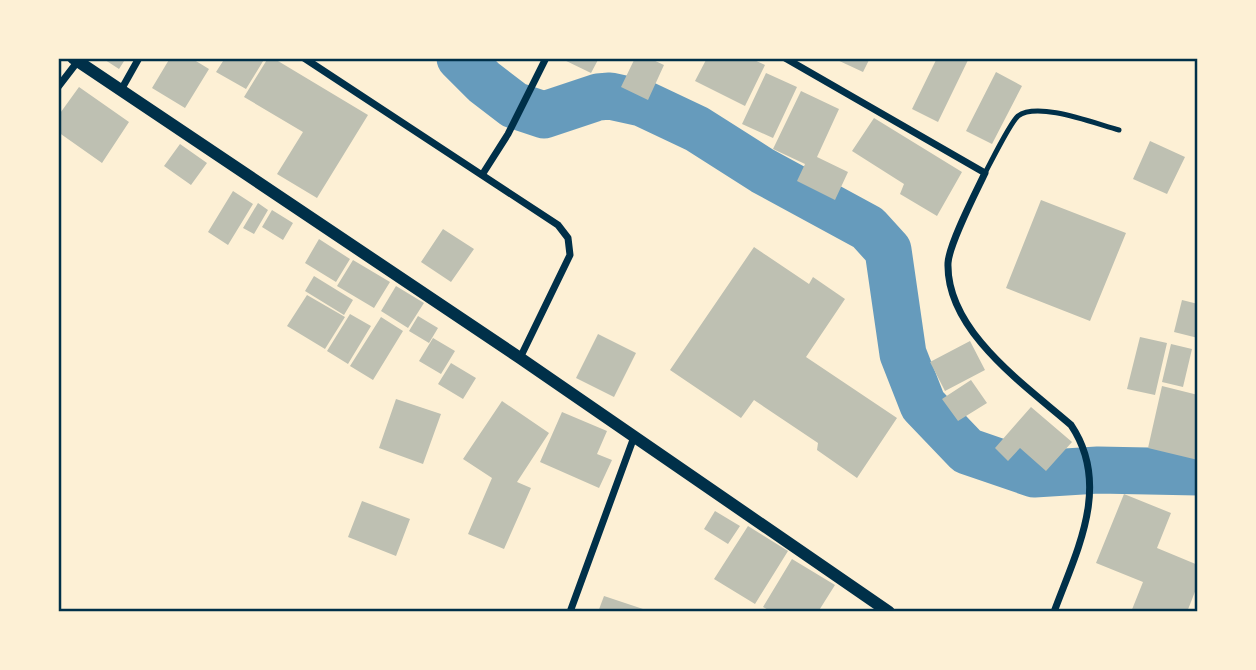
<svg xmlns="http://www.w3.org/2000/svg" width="1256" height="670" viewBox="0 0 1256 670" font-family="Poppins,sans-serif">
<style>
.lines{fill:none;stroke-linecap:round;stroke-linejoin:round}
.river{stroke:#669bbc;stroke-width:47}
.building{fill:#bec0b2}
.service{stroke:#003049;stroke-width:5}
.minor{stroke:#003049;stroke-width:7}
.tertiary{stroke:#003049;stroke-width:12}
.neatline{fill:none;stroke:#003049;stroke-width:2.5}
</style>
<rect width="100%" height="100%" fill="#fdf0d5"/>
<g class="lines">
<path class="river" d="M460,58L484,82L514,105L544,115L598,97L610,96L642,103L697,129L763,171L868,228L888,250L903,354L923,405L967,451L1034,474L1098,470L1198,472"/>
</g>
<path class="building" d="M102,58H126L119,69Z
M170,58H191L209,69L185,108L152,88Z
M225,58H265L246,89L216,72Z
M268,58H273L368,115L317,198L277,174L303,132L244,97Z
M560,58H599L591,73Z
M635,58H649L664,65L648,100L621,87Z
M707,58H750L765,65L745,106L695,81Z
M833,58H870L863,72Z
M937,58H969L938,122L912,109Z
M996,72L1022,86L992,144L966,131Z
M766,73L797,87L773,138L742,124Z
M79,87L129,122L102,163L58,132V116Z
M801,91L839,109L817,157L848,172L835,200L797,181L805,164L773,149Z
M874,118L962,172L937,216L900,194L904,184L852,151Z
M1150,141L1185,157L1167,194L1133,179Z
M180,144L207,163L191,185L164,166Z
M233,191L253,204L228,245L208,232Z
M1041,200L1126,233L1090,321L1006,288Z
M258,203L268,210L254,234L243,228Z
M272,210L293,223L283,240L262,227Z
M443,229L474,249L451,282L421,262Z
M319,239L350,259L336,282L305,263Z
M754,247L809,284L813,277L845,299L806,357L897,418L857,478L817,450L818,443L754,400L741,418L670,370Z
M353,260L390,282L374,308L337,286Z
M314,276L353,300L344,315L305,291Z
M396,286L424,303L408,328L381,311Z
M307,295L345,317L325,349L287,326Z
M1182,300L1198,304V338L1174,332Z
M350,314L371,326L348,364L327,351Z
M418,316L438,328L429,343L409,331Z
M381,317L403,331L373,380L350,366Z
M598,334L636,353L614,397L576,378Z
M1140,337L1167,343L1155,395L1127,389Z
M433,338L455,351L441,374L419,361Z
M970,341L985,370L945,391L930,362Z
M1171,344L1192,349L1183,387L1162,382Z
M451,363L476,378L463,399L438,384Z
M971,380L987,403L958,421L942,399Z
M1162,386L1198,395V460L1148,448Z
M396,399L441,414L423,464L379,448Z
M502,401L549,433L517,482L531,488L504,549L468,534L492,478L463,459Z
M1031,407L1072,442L1046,471L1020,448L1008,461L995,448Z
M562,412L607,431L597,454L612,460L599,488L540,462Z
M1124,494L1171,513L1157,548L1198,565V584L1187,612H1131L1143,582L1096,563Z
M362,501L410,519L396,556L348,537Z
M715,511L740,526L728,544L704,529Z
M748,526L788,551L755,604L714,579Z
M792,559L835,585L818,612H772L763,607Z
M604,596L652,612H598Z"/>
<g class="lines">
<path class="service" d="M985,173C991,162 1010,123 1018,116C1038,101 1096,124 1119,130"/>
<path class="minor" d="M304,58L558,225L568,238L570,255L520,358
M785,58L985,173C976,192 949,244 948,263C946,331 1025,385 1071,425C1112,486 1076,552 1054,612
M58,87L78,61
M121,90L139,58
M482,175L508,134L546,58
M570,612L634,437"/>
<path class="tertiary" d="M73,58L520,358L889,612"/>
</g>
<rect width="1256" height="670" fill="none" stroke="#fdf0d5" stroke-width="119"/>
<rect x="60" y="60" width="1136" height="550" class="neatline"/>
</svg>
